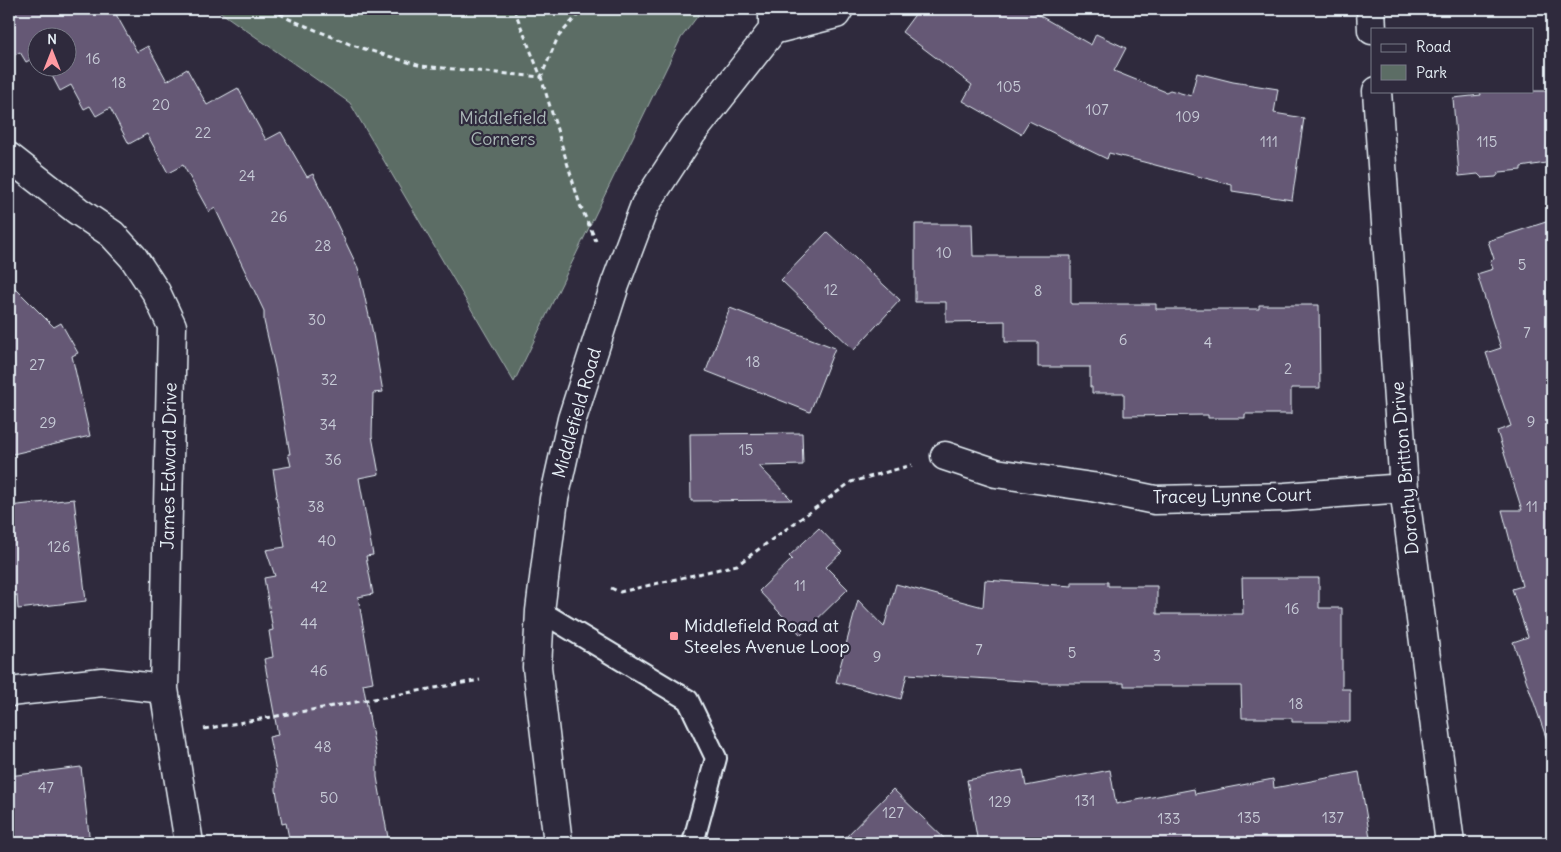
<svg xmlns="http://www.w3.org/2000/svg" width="1561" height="852" viewBox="0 0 1561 852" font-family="Delius,sans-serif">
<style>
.green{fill:#5c6d65;stroke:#a2afae}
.building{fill:#655975;stroke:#e8f1f8}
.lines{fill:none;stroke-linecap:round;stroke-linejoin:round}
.service-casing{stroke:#e8f1f8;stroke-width:24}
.minor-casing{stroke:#e8f1f8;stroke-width:31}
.secondary-casing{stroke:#e8f1f8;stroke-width:31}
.path{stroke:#e8f1f8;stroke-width:3;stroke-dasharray:5 4;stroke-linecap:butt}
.service{stroke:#2f2a3d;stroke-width:20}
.minor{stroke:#2f2a3d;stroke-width:28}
.secondary{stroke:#2f2a3d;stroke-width:28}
.poi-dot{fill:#ff9aa2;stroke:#2f2a3d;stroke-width:2}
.labels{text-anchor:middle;stroke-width:4.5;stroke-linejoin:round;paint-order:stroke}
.number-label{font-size:15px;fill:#c7cbd7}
.park-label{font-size:18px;fill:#a9b6b6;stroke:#2f2a3d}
.street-label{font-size:18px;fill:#e8f1f8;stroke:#2f2a3d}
.poi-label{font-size:18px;fill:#e8f1f8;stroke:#2f2a3d;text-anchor:start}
</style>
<rect width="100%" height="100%" fill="#2f2a3d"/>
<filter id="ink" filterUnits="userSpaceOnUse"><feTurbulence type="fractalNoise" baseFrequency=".02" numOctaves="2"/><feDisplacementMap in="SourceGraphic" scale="10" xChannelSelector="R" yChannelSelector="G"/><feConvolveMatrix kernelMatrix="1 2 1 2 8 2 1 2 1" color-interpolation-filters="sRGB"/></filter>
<g filter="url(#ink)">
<path class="green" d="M216,9H703L681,38L514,382L350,103Z"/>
<path class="building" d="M9,9H113L137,52L148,46L167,81L187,69L207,105L238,88L266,140L281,132L307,177L313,174L358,268L372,329L383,392L373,393L372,436L379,474L359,478L373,555L366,556L373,594L358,597L373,682L363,684L377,758V777L389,843H290L286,823L282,824L276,790V772L269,737L278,735L264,659L273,657L269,631L273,630L264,578L275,576L266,550L285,547L276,496L277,495L273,469L291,466L288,454H290L275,368L264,321V311L215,208L209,212L183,165L168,173L147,134L129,144L110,108L96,116L90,106L84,109L71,85L60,91L48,68H68V38H38V56L26,62L20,52L9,58Z
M919,9H1028L1091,45L1096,34L1126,48L1114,71L1166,92L1170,90L1191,96L1197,73L1233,82L1278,89L1274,113L1304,118L1292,200L1232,191V185L1109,153L1107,159L1029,121L1021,134L963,101L972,85L902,32Z
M1480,91H1552V162L1521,167V170L1500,172L1496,177L1482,178L1478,174L1459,176L1453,98L1481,95Z
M1552,220V742L1548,743L1513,642L1528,637L1512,589L1522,586L1502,510H1522L1497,431L1511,426L1486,353L1501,348L1477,274L1493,269L1490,261L1494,259L1488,241Z
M915,224H972L973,256H1071V304H1156V309H1259V305H1319L1320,388H1291V414H1245V418H1208V415L1124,416V393H1092V387H1090V367H1038V342H1005V321L946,322V302H915Z
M827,232L900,300L854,350L781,280Z
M9,282L54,327L61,323L78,353L72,356L90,436L9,455Z
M730,308L835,348L810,412L706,371Z
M802,433L803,465L759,466L792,500L691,501L690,434Z
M74,499L86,601L18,609L17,595L9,596V506Z
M819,528L842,552L826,567L848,589L801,635L759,591L792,559L789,556Z
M1242,578H1319V608H1342V689H1350V722H1292V718H1242L1241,686H1124V683H1039V682L907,674L901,699L836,682L858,600L884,627L896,584L983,607L985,580L1072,586V582H1108V586H1157V614H1243Z
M81,767L90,843H9V776Z
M1023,770L1026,786L1110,770L1116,804L1194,789L1195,794L1273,779L1274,788L1359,772L1371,843H978L967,780Z
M893,789L949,843H840Z"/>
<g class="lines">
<defs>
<path id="service" d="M540,611L688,700L716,758L693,843"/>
<path id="minor" d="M1371,9L1372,30
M1377,91L1404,488L1450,843
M9,157L78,211L112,234L133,257L156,292L172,326L164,689L189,843
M945,456L996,473L1092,487L1155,500L1285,497L1404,488
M9,692L102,682L164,689"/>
<path id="secondary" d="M773,30L836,14L839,9
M558,843L537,667L540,611L554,499L572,419L615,285L645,205L692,133L773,30V9"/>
</defs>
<use href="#service" class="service-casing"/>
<use href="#minor" class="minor-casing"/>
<use href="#secondary" class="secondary-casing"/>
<path class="path" d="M272,9L289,19L352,45L421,66L541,77L558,37L583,9
M514,9L541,77L580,205L596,241
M611,588L620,592L737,565L851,482L912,465
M204,729L480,680"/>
<use href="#service" class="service"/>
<use href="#minor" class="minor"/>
<use href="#secondary" class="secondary"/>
</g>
</g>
<rect class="poi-dot" x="669" y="631" width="10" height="10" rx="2.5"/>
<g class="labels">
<g class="number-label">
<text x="93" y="64">16</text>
<text x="119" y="88">18</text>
<text x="1009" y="92">105</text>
<text x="161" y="110">20</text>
<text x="1097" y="115">107</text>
<text x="1188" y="122">109</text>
<text x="203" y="138">22</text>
<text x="1269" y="147">111</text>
<text x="1487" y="147">115</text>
<text x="247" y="181">24</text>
<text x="279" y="222">26</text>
<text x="323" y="251">28</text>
<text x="944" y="258">10</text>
<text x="1522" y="270">5</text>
<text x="831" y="295">12</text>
<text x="1038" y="296">8</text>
<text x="317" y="325">30</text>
<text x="1527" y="338">7</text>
<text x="1123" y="345">6</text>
<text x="1208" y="348">4</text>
<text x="753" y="367">18</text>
<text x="37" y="370">27</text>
<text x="1288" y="374">2</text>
<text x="329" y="385">32</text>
<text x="1531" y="427">9</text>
<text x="48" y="428">29</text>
<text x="328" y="430">34</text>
<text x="746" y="455">15</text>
<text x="333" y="465">36</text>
<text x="316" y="512">38</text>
<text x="1532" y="512">11</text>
<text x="327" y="546">40</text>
<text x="59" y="552">126</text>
<text x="800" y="591">11</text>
<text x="319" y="592">42</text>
<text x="1292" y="614">16</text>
<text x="309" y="629">44</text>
<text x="979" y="655">7</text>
<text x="1072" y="658">5</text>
<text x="1157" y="661">3</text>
<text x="877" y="662">9</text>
<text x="319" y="676">46</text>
<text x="1296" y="709">18</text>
<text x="323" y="752">48</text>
<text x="46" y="793">47</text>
<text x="329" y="803">50</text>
<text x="1085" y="806">131</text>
<text x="1000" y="807">129</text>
<text x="893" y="818">127</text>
<text x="1249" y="823">135</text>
<text x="1333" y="823">137</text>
<text x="1169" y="824">133</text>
</g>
<g class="park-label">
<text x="503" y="124">Middlefield<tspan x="503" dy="21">Corners</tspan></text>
</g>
<g class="street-label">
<text transform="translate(577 413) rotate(-74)" y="6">Middlefield Road</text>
<text transform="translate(169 466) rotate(-89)" y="6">James Edward Drive</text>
<text transform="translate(1405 468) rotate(-95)" y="6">Dorothy Britton Drive</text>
<text transform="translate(1232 496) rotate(-1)" y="6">Tracey Lynne Court</text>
</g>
<g class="poi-label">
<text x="684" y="632">Middlefield Road at<tspan x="684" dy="21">Steeles Avenue Loop</tspan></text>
</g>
</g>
<rect width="1561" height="852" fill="none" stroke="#2f2a3d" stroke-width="30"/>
<rect x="15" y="15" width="1531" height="822" fill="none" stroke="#e8f1f8" stroke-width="2" filter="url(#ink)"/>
<rect x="1371" y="28" width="162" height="65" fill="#2f2a3d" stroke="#797a88"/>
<rect x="1381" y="44" width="25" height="8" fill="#2f2a3d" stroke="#797a88"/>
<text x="1416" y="52" font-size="15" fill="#e8f1f8">Road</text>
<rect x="1381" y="65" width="25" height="15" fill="#5c6d65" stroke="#797a88"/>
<text x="1416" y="78" font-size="15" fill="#e8f1f8">Park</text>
<g transform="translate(52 52)"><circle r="24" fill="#2f2a3d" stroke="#797a88"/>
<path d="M0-4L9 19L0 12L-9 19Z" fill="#ff9aa2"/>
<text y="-8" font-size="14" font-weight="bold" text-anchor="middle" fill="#e8f1f8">N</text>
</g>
</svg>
